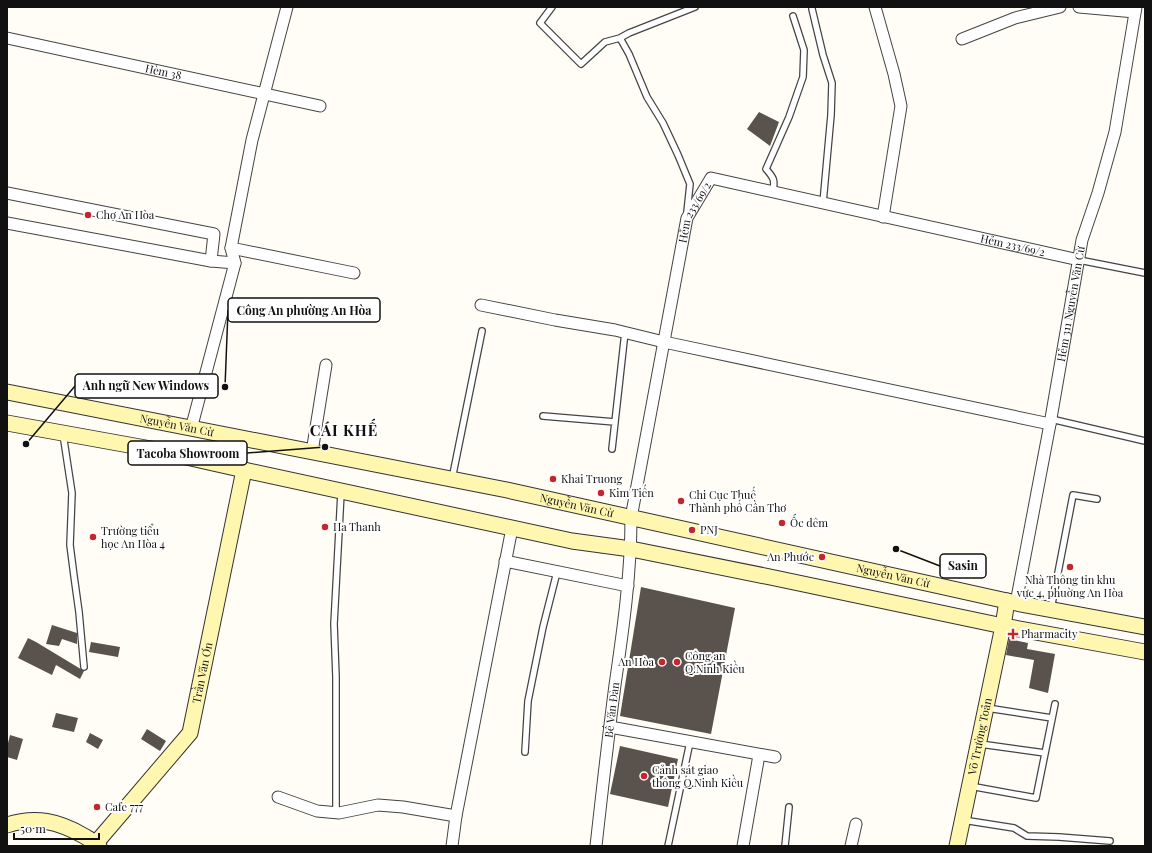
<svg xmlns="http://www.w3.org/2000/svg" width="1152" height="853" viewBox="0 0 1152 853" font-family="'Playfair Display',serif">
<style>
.building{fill:#5a524d}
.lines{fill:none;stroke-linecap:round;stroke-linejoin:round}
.lane-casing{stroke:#444;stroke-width:8}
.street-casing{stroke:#444;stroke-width:13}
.secondary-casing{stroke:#333;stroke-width:17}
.lane{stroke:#fff;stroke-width:5.5}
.street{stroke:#fff;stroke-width:11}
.secondary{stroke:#fff6b0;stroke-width:15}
.poi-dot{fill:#c4262e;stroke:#fff;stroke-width:1.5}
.labels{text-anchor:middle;stroke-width:4;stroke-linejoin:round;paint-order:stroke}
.street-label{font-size:11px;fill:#111;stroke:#fff}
.poi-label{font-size:11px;fill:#111;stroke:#fff;text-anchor:start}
.district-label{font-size:15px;font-weight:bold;letter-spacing:1px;fill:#111;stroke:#fff}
.leader{fill:none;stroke:#111;stroke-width:1.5}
.callout-dot{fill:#111;stroke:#fff;stroke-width:1.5}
.callout{fill:#fff;stroke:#111;stroke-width:1.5}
.callout-label{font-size:12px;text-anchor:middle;font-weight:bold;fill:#111}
</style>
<rect width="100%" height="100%" fill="#fffdf5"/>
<path class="building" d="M759,112L779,122L770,146L747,129Z
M641,587L735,608L711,734L620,716Z
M52,625L77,633V644L62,639L59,646L46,644Z
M28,638L36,642L84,671L80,679L56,665L52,675L18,658Z
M1009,639L1028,643L1027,649L1055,654L1048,693L1029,688L1034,660L1006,655Z
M91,642L120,647L118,657L89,652Z
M56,713L78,718L74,732L52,727Z
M147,729L166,741L160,751L141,739Z
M90,733L103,740L98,749L86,742Z
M10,735L23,739L17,760L7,757V747Z
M620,746L678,759L668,807L610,794Z"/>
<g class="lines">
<defs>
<path id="lane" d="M552,7L540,23L581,64L605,42L620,38L629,33L695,7
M812,9L823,55L832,83L831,115L823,203
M620,38L629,54L647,97L663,123L678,155L690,184L687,212
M773,192C775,180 774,178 766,169L789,117L803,77L804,50L793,16
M1079,260L1145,273
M543,416L615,422
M1051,419L1145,441
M63,434L72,493L70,545L74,576L79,612L84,667
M612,449L625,332
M452,479L482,331
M1051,609L1073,495L1097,499
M987,708L1052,718
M980,744L1045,753
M525,752L528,701L543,627L557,572
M970,786L1036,798L1055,704
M336,812V677L334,624L341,493
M963,820L1014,828L1027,836L1059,837L1110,841
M668,846L690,742
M785,846L789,807"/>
<g id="street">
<path d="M875,7L894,74L901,106L883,217"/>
<path d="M1079,7L1135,12"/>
<path id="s1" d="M7,38L320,106"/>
<path d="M962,39L1015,18L1060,7"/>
<path d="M7,193L214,234L211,261"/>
<path d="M7,223L211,261L235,263L191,429"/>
<path d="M231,248L354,273"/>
<path d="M235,263L231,248L252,140L287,7"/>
<path d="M481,305L555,320L615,330L664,342L1050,424"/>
<path d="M312,452L326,365"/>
<path d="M505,561L628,586"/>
<path id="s2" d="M1016,603L1050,424L1082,240L1098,193L1115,132L1136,7"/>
<path d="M610,727L775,757"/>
<path d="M278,797L317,811L339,813L378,805L403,807L456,816"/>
<path d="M452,846L456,816L512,528"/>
<path id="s3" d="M596,846C602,792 608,739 615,685C623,630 631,574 631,518L687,218L711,178L1079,260"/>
<path d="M743,846L759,755"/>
<path d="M851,846L856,824"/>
</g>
<g id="secondary">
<path id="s4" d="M7,392L507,490L1016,603L1145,627"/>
<path d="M7,423L151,449L244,470L572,541L631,549L770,577L1003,626L1145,652"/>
<path d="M7,825C36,816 58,821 84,836C89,839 95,842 99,846"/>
<path id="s5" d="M96,843L190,733L244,470"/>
<path id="s6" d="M957,846L1003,626L1007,601"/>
</g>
</defs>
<use href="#lane" class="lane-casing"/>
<use href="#street" class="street-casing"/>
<use href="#secondary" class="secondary-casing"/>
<use href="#lane" class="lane"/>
<use href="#street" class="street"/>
<use href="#secondary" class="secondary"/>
</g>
<g class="poi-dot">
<circle cx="88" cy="215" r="4"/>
<circle cx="553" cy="479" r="4"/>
<circle cx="601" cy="493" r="4"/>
<circle cx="681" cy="501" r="4"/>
<circle cx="782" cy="523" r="4"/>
<circle cx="325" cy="527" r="4"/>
<circle cx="692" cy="530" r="4"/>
<circle cx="93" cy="537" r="4"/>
<circle cx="822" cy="557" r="4"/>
<circle cx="1070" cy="567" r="4"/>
<path d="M1011 628h4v4h4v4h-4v4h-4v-4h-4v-4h4z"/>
<circle cx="662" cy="662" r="4"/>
<circle cx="677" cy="662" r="4"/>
<circle cx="644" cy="776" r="4"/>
<circle cx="97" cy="807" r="4"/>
</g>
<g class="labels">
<g class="street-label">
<text dy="4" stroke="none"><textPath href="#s1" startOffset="160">Hèm 38</textPath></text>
<text dy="4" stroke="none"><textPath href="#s3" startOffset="643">Hẻm 233/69/2</textPath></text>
<text dy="4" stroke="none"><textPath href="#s3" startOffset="991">Hẻm 233/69/2</textPath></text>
<text dy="4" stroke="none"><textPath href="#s2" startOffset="304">Hẻm 311 Nguyễn Văn Cừ</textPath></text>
<text dy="4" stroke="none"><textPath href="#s4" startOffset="173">Nguyễn Văn Cừ</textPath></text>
<text dy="4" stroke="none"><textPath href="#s4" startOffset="581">Nguyễn Văn Cừ</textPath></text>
<text dy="4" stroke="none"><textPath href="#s4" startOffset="905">Nguyễn Văn Cừ</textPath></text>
<text dy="4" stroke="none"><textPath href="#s5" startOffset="206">Trần Văn Ơn</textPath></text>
<text dy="4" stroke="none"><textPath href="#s3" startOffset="137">Bế Văn Đàn</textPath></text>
<text dy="4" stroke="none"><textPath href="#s6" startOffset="112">Võ Trường Toản</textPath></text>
</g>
<g class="poi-label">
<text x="96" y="219">Chợ An Hòa</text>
<text x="561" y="483">Khai Truong</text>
<text x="609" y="497">Kim Tiến</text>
<text x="689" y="499">Chi Cục Thuế<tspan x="689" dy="13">Thành phố Cần Thơ</tspan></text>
<text x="790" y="527">Ốc đêm</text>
<text x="333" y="531">Ha Thanh</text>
<text x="700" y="534">PNJ</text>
<text x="101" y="535">Trường tiểu<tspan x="101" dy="13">học An Hòa 4</tspan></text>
<text x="814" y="561" text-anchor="end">An Phước</text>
<text x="1070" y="584" text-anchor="middle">Nhà Thông tin khu<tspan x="1070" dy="13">vực 4, phuờng An Hòa</tspan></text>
<text x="1021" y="638">Pharmacity</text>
<text x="685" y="660">Công an<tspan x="685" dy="13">Q.Ninh Kiều</tspan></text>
<text x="654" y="666" text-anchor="end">An Hòa</text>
<text x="652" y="774">Cảnh sát giao<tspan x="652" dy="13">thông Q.Ninh Kiều</tspan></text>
<text x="105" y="811">Cafe 777</text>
</g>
<g class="district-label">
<text x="344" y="436">CÁI KHẾ</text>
</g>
</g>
<path class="leader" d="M225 387L228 310M26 444L75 386M325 447L247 453M896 549L940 566"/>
<g class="callout-dot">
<circle cx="225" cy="387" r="4"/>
<circle cx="26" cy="444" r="4"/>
<circle cx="325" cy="447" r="4"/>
<circle cx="896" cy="549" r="4"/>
</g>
<g class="callout">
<rect x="228" y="298" width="152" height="24" rx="4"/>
<rect x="75" y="374" width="143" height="24" rx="4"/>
<rect x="128" y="441" width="119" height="24" rx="4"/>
<rect x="940" y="554" width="46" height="24" rx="4"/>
</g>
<g class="callout-label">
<text x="304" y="315">Công An phường An Hòa</text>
<text x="146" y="390">Anh ngữ New Windows</text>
<text x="188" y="458">Tacoba Showroom</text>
<text x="963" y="570">Sasin</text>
</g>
<rect width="1152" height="853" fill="none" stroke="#111111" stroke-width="16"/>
<path d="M14 833v6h85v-6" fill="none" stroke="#111111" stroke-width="2"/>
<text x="20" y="833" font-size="12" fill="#111111" stroke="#ffffff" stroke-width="3" paint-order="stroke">50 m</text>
</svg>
